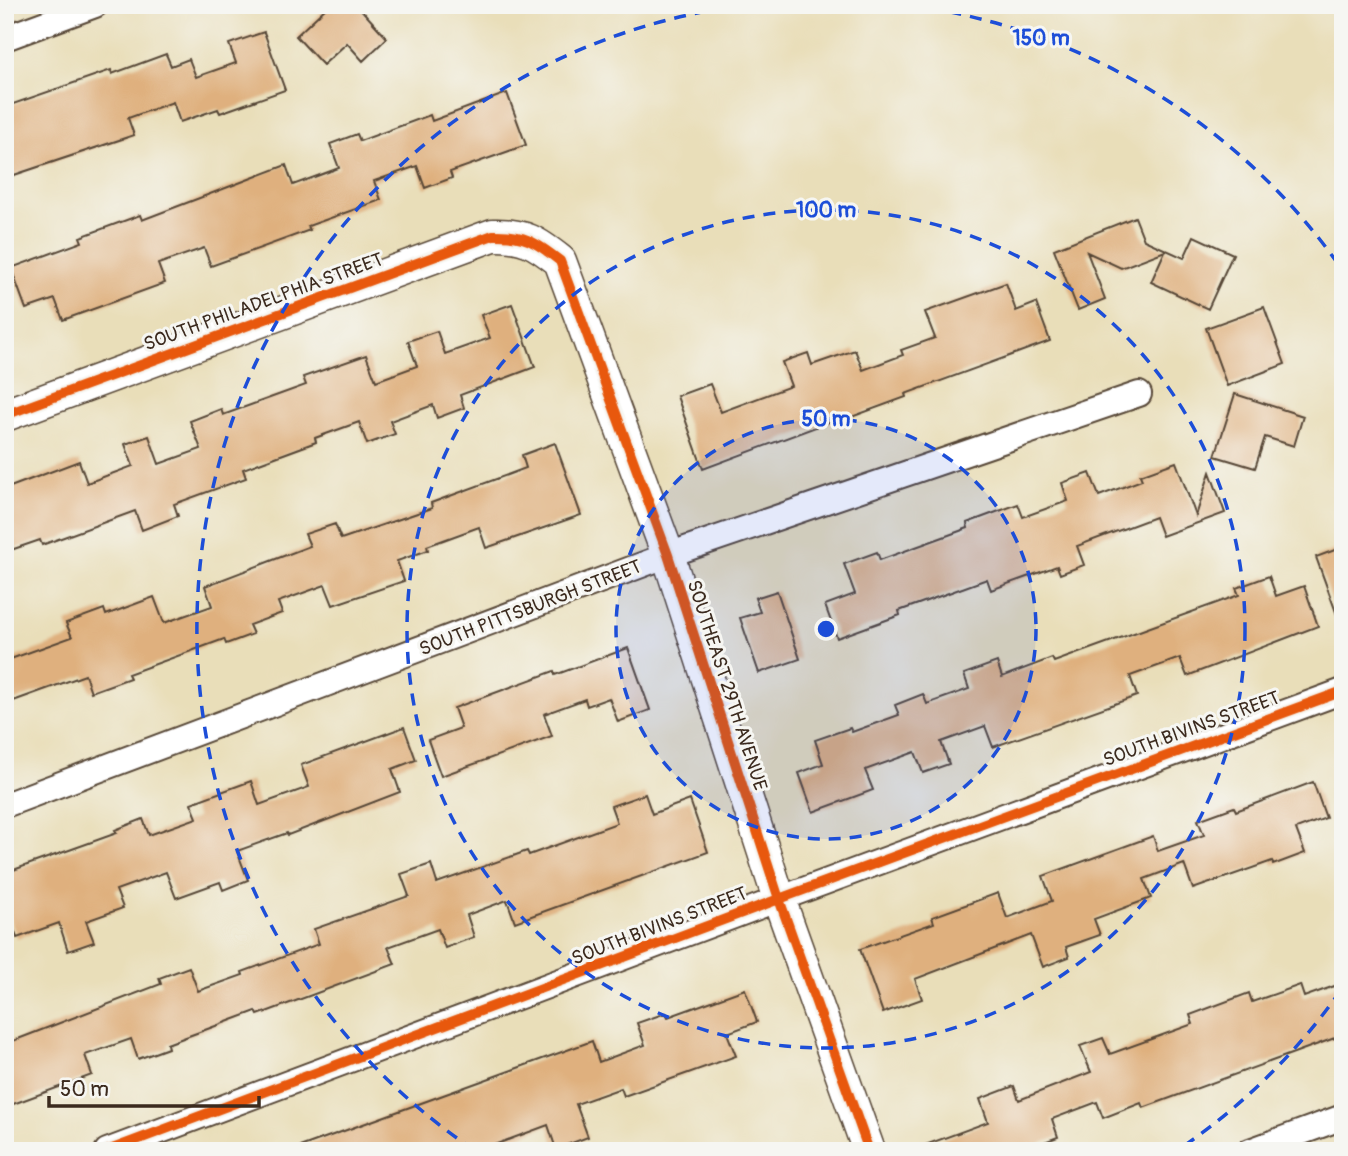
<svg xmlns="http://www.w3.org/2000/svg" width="1348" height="1156" viewBox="0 0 1348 1156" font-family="Pangolin,sans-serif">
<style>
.building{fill:#dfb07e}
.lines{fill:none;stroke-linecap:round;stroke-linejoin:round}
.minor-casing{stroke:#554535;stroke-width:28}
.tertiary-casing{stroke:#554535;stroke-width:35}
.minor{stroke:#fff;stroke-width:24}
.tertiary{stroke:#fff;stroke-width:32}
.cycleway-casing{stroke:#f6f6f2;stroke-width:15}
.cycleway{stroke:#e8590c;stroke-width:10}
.ring{fill:none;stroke:#1d4ed8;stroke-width:3.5;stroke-dasharray:12 9}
.labels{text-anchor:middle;stroke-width:6;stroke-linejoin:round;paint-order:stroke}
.street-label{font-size:19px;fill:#3b2a1e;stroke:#f6f6f2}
.centre{fill:#1d4ed8;stroke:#f6f6f2;stroke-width:3.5}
.ring-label{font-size:21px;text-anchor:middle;font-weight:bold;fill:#1d4ed8;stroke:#f6f6f2;stroke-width:6;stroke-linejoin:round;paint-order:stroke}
</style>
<rect width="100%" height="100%" fill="#f6f6f2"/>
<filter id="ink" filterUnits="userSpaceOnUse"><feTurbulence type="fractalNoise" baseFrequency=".0143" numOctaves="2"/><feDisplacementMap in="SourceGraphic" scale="14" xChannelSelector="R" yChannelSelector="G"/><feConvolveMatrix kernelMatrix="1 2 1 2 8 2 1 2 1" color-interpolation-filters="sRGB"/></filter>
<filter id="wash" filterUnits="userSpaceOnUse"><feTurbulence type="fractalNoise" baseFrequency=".00686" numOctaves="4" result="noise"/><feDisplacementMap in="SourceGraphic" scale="28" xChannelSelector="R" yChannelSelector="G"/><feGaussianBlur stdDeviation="1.57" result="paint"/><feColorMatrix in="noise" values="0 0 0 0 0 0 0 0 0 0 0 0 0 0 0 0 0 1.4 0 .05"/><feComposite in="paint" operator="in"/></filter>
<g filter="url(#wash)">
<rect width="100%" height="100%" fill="#e9deb9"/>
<g id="blocks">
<path class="building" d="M329,5H357L387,38L363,61L347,43L323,65L296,36Z
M264,32L285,90L220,113L218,109L180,122L173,102L128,118L134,135L5,178V132L15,129L7,106L111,70L112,74L166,54L171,66L189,59L196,77L236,63L229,44Z
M507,93L526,145L450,172L452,178L425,188L417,166L374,181L381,200L308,226L310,230L211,266L204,248L158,264L165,283L63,320L55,299L26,309L11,268L82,242L80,237L140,215L142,220L286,165L293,185L339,168L330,144L357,134L360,141L430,115L432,121Z
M1135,217L1144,240L1184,258L1194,236L1233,254L1208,309L1151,282L1165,251L1121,268L1087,252L1105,299L1078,310L1054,249Z
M1006,283L1016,311L1036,303L1050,341L905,394L906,397L846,419L845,416L703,469L677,396L710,384L721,412L791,386L782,362L808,353L812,365L855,350L863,370L903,355L901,350L935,338L925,312Z
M512,304L535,367L460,395L464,408L437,418L433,405L390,421L395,434L367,444L359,422L315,438L316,442L243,469L246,478L174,504L178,516L142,530L135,511L42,545L40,540L5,552V489L79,461L87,483L133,466L125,444L149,436L159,464L201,449L190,421L221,409L223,415L306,385L303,377L366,355L376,381L417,366L408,341L437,331L445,354L490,338L481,315Z
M1264,307L1285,364L1227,386L1206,328Z
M1235,394L1303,416L1294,446L1265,437L1255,468L1215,456Z
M555,443L581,515L486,548L479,527L427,546L428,550L397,561L404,581L333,605L325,585L278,602L282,613L249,625L253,634L226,644L224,639L128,674L130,678L91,692L85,675L5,704V661L72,637L66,623L104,609L106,615L154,597L164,623L212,606L205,586L310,546L305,534L335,524L341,539L432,508L431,503L526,468L522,455Z
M1176,462L1196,516L1210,472L1225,513L1162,536L1155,517L1077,546L1084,565L1060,574L1057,566L991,590L987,579L899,611L900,615L837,638L825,605L855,594L844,564L877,552L880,560L968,528L967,523L1018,504L1023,517L1068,501L1062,483L1090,473L1099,496L1142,480L1140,475Z
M1343,547V622L1340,623L1316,557Z
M1269,576L1276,596L1304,586L1318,626L1187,676L1180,658L1130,676L1137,696L993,747L985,726L941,742L949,764L923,773L915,752L865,770L873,790L813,812L799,773L823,764L815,740L850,728L852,732L899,715L895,705L923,694L927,704L969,689L964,674L997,662L1002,677L1052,658L1054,662L1239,595L1236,588Z
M777,591L800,659L759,673L740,618L760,612L755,598Z
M628,648L650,710L618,722L609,698L587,706L585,699L544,714L552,736L441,776L428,740L461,728L454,708L554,671L555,675Z
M404,727L416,760L392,769L400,792L288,835L287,833L237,851L248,880L223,890L220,882L176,898L166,872L116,890L123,908L86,921L94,942L68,951L59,923L17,938L5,905V873L117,833L115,830L143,819L149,835L197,818L191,803L251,781L259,805L309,787L301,765Z
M1313,782L1326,818L1296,829L1305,853L1273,865L1272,861L1193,889L1184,864L1144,879L1151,898L1094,919L1100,935L1066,947L1069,957L1043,967L1031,935L915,979L922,999L883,1013L860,949L934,923L932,917L998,893L1007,918L1052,901L1043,876L1153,836L1158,851L1204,835L1198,820L1234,807L1236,811Z
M645,794L652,814L690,800L708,852L515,922L507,900L467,915L474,937L445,948L438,929L388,947L395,964L258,1015L256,1011L167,1044L168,1048L138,1059L131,1039L85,1055L92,1075L5,1107V1044L161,984L159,978L189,967L198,991L243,975L242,972L319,944L314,929L409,896L401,874L431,864L437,883L527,851L529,855L617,823L611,806Z
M1343,983V1035L1143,1108L1141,1103L1103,1118L1097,1102L1052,1119L1058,1137L1020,1151H918L917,1148L988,1122L980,1099L1014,1086L1019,1100L1091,1072L1080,1046L1103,1038L1110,1054L1193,1024L1190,1015L1249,993L1252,1002L1300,985L1304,997Z
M745,989L757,1022L727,1033L736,1056L624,1096L621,1088L576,1104L588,1137L556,1149L548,1125L478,1151H297V1148L592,1041L599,1062L645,1045L637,1023L666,1013L668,1017Z"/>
</g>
</g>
<g filter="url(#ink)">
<use href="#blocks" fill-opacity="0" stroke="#554535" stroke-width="2"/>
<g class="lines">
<defs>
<path id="minor" d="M5,38L95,5
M5,805L668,555L1139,394
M107,1151L779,899L1343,691
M1250,1151L1343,1117"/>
<path id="tertiary" d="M5,415L493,235C524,234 536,242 560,261L668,555L779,899L869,1151"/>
</defs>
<use href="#minor" class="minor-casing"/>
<use href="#tertiary" class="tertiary-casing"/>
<use href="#minor" class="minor"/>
<use href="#tertiary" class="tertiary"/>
<defs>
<path id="cycleway" d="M5,415L493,235C524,234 536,242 560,261L668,555L779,899L869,1151
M107,1151L779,899L1343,691"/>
</defs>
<use href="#cycleway" class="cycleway-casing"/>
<use href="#cycleway" class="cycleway"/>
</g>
</g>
<circle cx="826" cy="629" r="210" fill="#1d4ed8" fill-opacity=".12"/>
<g class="ring">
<circle cx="826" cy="629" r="210"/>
<circle cx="826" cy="629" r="419"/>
<path d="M1341 990A629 629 0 0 1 1178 1150M474 1150A629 629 0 0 1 744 5M908 5A629 629 0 0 1 1341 268"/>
</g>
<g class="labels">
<g class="street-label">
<text transform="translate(263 301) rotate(-20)" y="7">SOUTH PHILADELPHIA STREET</text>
<text transform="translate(530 607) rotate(-21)" y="7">SOUTH PITTSBURGH STREET</text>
<text transform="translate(728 685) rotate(72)" y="7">SOUTHEAST 29TH AVENUE</text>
<text transform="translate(1191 728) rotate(-20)" y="7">SOUTH BIVINS STREET</text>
<text transform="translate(659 925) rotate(-21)" y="7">SOUTH BIVINS STREET</text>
</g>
</g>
<circle cx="826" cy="629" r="10" class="centre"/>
<g class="ring-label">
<text x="1041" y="45">150 m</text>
<text x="826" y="217">100 m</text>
<text x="826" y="426">50 m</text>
</g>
<rect width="1348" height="1156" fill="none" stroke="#f6f6f2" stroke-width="28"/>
<path d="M49 1096v10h210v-10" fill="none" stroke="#3b2a1e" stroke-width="3.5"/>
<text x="60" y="1096" font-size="21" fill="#3b2a1e" stroke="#f6f6f2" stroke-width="5" paint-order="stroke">50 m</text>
</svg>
